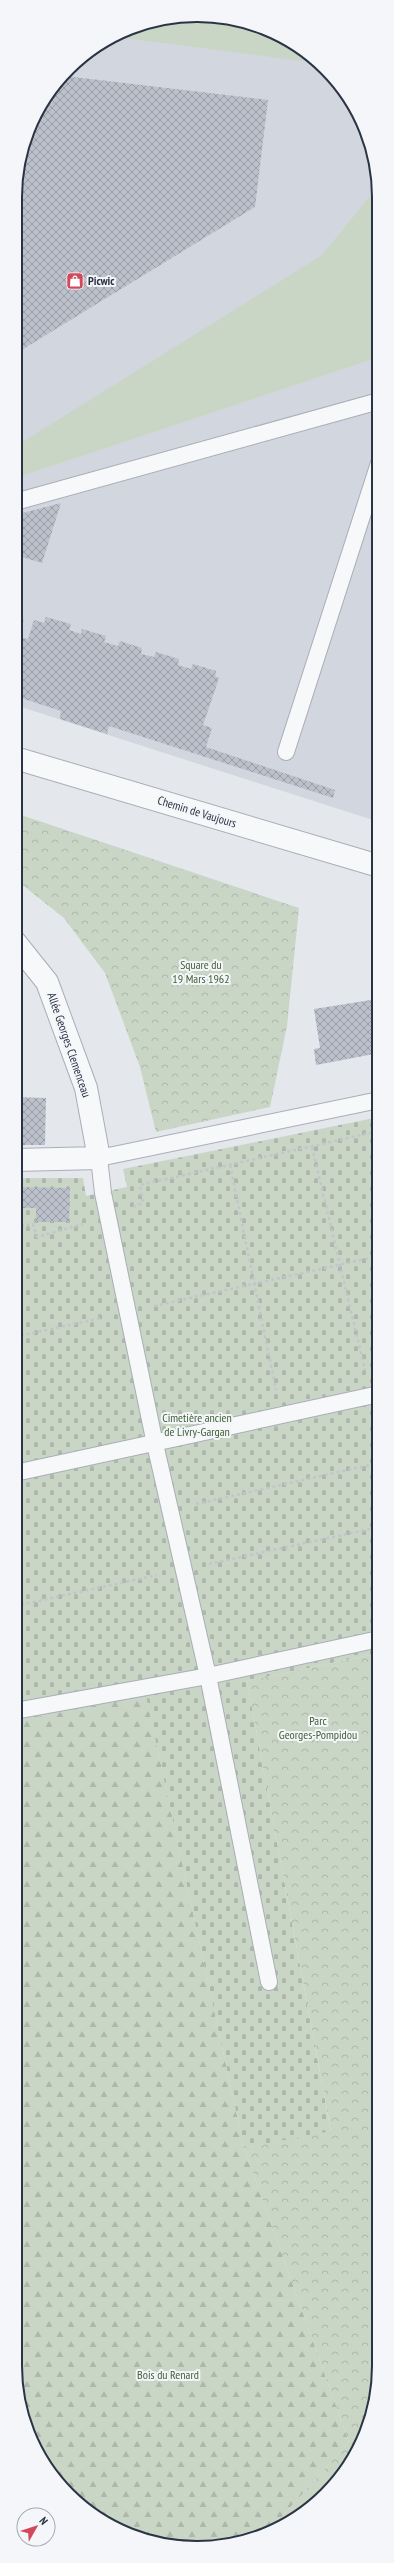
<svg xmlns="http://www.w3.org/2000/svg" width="394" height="2563" viewBox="0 0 394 2563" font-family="'PT Sans Narrow',sans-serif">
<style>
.built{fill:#d2d6de}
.grass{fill:#c9d6c5}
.forest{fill:url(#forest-firs)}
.cemetery{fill:url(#cemetery-stones)}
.park{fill:url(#park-crowns)}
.building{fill:url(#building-cross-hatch)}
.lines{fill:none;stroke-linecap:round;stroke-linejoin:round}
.service-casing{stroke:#a9aeb7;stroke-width:18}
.minor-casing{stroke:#a9aeb7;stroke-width:24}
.tertiary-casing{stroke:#a9aeb7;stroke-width:24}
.path{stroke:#c2c5cb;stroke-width:2.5;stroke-dasharray:3 3;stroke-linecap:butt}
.service{stroke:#f7f8fa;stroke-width:16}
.minor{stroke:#f7f8fa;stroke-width:22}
.tertiary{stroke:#f7f8fa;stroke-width:22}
.labels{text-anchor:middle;stroke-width:4;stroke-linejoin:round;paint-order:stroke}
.poi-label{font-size:12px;font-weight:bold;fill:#2b3445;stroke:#f4f6f9;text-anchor:start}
.street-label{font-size:12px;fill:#2b3445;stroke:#f4f6f9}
.park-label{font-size:12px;fill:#3f6138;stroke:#f4f6f9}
.rim{fill:none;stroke:#2b3445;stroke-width:2}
</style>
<defs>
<pattern id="forest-firs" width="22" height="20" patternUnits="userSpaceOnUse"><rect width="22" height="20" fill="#c9d6c5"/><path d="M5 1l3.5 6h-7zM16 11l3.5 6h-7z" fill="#adb8ab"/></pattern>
<pattern id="cemetery-stones" width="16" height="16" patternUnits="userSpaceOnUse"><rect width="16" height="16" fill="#c9d6c5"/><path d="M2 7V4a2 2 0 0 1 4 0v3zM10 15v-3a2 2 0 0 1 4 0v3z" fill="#adb8ab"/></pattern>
<pattern id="park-crowns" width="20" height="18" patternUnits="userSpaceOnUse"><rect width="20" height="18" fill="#c9d6c5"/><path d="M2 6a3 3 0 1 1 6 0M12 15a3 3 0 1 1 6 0" fill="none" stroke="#adb8ab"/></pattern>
<pattern id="building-cross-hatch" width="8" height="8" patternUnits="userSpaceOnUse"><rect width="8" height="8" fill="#bbc0ca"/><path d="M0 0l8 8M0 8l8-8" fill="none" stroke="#989da6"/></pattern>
</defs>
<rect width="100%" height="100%" fill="#e4e7ec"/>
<path class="built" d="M209,15L277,34L326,68L360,117L379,185V822L15,705V185L34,116L77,60L139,25Z"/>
<path class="grass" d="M209,15L277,34L318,63L117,37L139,25Z
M379,185V357L15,478V428L24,441L322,255Z"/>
<path class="forest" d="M146,1695L244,2148L349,2442L270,2530L256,2538L185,2548L127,2534L68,2495L29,2435L15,2366V1721Z"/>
<path class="cemetery" d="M379,1117V1653L247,1681L331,2132L244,2148L146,1696L15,1721V1178H83L86,1196L127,1187L123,1169Z"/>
<path class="park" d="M15,813L299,908L287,1026L270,1107L156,1132L140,1067L105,973L64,918L15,879Z
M379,1653V2378L360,2446L317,2503L270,2530L349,2442L244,2148L331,2131L247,1681Z"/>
<path class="building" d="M65,76L268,100L255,207L15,354V185L34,116Z
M61,503L42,563L15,555V515Z
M15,617L24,620L18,637L28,639L34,620L44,623L46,617L71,624L69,630L81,634L82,629L106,636L104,642L118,646L120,641L142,648L141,654L154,657L156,652L179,659L178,665L191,669L193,664L216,671L215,676L219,678L203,725L212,728L206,747L335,790L333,798L109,726L107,734L60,719L61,711L15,696Z
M377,999L379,1053L316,1065L314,1049L320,1048L314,1009Z
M15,1097L46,1098L45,1145H15Z
M15,1187L70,1188L69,1222H36V1208H23V1219H15Z"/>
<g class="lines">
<defs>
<path id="service" d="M15,502L379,401
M286,752L379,463
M15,1473L379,1394
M15,1711L208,1676L379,1639
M269,1982L208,1676L155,1444L103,1193L99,1158L379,1100"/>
<path id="minor" d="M15,1160L99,1158L86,1088L47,982L15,942"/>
<path id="tertiary" d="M15,758L379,866"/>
</defs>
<use href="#service" class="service-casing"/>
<use href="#minor" class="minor-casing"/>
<use href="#tertiary" class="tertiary-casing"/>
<path class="path" d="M312,1147L365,1370
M230,1165L276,1390
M133,1207L143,1203L140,1185L379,1131
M15,1227L33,1224L37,1237L83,1224
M154,1306L379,1256
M15,1337L101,1318
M196,1504L379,1463
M209,1564L379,1527
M15,1606L157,1575"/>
<use href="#service" class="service"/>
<use href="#minor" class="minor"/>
<use href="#tertiary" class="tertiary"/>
</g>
<defs>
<symbol id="shop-square" viewBox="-11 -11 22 22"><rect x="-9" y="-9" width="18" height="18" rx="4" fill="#d1495b" stroke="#f4f6f9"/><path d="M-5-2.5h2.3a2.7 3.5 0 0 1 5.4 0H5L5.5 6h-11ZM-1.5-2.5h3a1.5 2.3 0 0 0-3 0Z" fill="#fff"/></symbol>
</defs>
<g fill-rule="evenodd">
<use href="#shop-square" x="65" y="271" width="20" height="20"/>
</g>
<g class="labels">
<g class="poi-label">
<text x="88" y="285">Picwic</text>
</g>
<g class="street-label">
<text transform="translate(197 812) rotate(17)" y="4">Chemin de Vaujours</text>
<text transform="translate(69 1045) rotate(71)" y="4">Allée Georges Clemenceau</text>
</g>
<g class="park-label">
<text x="201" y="969">Square du<tspan x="201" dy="14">19 Mars 1962</tspan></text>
<text x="197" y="1422">Cimetière ancien<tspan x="197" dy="14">de Livry-Gargan</tspan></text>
<text x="318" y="1725">Parc<tspan x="318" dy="14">Georges-Pompidou</tspan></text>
<text x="168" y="2379">Bois du Renard</text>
</g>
</g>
<path d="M0 0H394V2563H0ZM197 22H197A175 175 0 0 1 372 197V2366A175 175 0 0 1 197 2541H197A175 175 0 0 1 22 2366V197A175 175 0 0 1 197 22Z" fill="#f4f6f9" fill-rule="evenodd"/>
<path class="rim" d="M197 22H197A175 175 0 0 1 372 197V2366A175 175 0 0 1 197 2541H197A175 175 0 0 1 22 2366V197A175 175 0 0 1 197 22Z"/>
<g transform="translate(36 2527) rotate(51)"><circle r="19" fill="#f4f6f9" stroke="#a4a8b1"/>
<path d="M0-3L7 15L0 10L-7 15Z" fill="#d1495b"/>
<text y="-6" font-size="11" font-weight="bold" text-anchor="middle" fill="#2b3445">N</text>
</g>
</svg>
